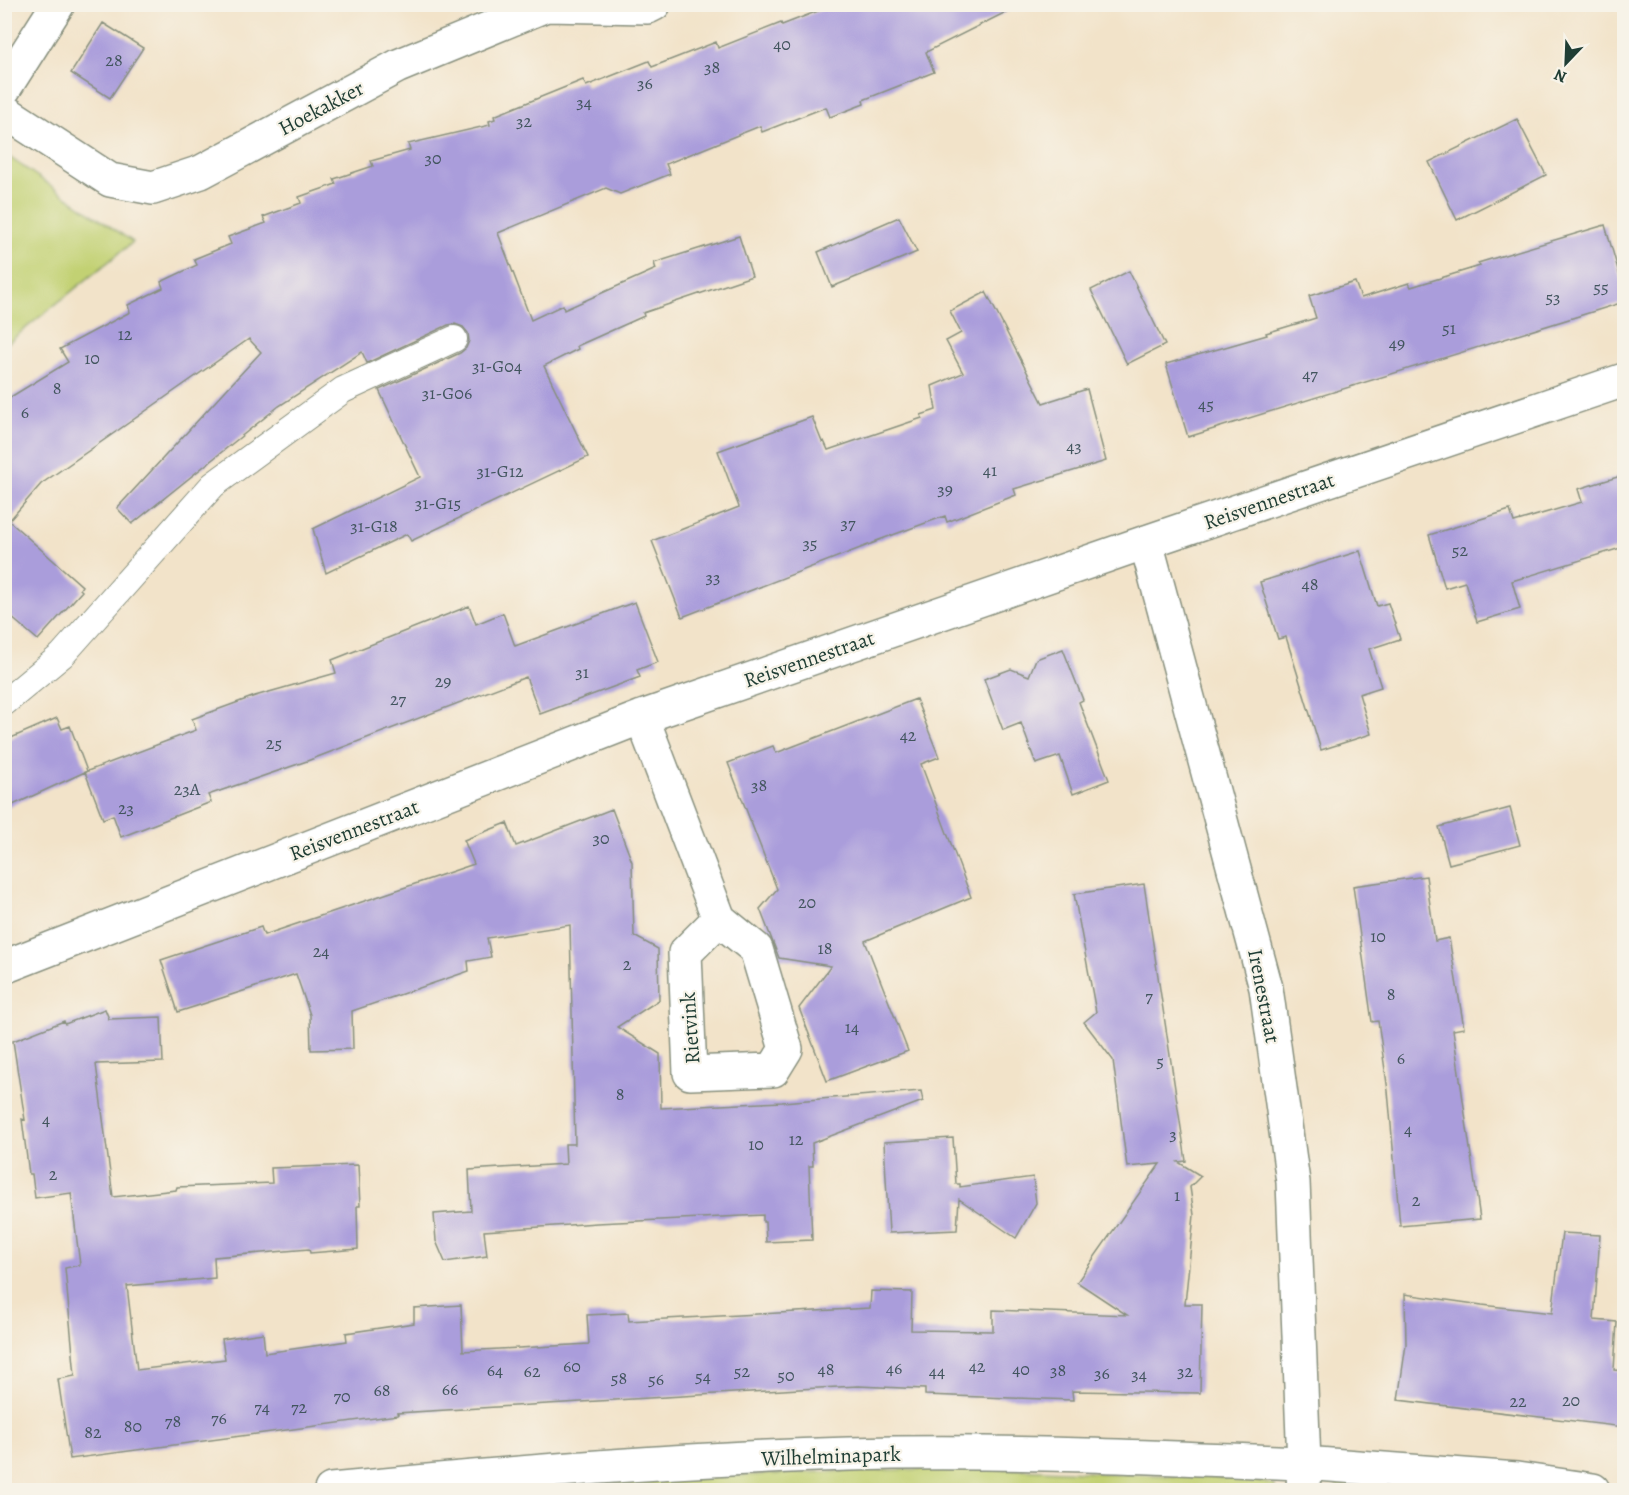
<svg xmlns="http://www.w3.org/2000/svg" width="1629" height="1495" viewBox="0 0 1629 1495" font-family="Alegreya,serif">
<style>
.green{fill:#c2d173;stroke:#708754;stroke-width:1.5}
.building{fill:#aa9ddb}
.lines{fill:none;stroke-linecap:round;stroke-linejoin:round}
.lane-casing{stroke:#88907e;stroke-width:28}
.street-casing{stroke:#88907e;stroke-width:36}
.lane{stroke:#fff;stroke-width:26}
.street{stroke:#fff;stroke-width:33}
.labels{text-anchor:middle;stroke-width:4.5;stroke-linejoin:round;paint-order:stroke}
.number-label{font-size:18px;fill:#42555e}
.street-label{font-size:21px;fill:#1f3d34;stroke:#f7f3e8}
</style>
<rect width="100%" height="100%" fill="#f7f3e8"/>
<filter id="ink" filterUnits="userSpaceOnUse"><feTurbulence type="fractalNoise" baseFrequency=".0167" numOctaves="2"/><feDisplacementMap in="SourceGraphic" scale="12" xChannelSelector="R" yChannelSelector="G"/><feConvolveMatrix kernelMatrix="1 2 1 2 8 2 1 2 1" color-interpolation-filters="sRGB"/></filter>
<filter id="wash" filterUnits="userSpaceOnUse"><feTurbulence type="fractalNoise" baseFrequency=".008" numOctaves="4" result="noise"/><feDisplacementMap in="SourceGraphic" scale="24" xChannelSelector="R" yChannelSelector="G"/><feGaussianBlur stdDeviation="1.35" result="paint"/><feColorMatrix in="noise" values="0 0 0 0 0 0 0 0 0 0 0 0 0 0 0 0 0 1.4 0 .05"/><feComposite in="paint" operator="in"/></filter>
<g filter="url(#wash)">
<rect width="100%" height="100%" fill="#f2e3c9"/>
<path class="green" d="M9,157L133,242L5,345L4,164Z
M993,1468L1249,1479L1275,1485V1490H530C684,1477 838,1469 993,1468Z
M1338,1479L1452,1490H1336Z"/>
<g id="blocks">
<path class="building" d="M836,4H1022L926,52L934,72L863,100L864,104L830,117L826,107L762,132L760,126L666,164L670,174L620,194L606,188L498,233L531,320L563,305L564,310L656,269L654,263L739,236L752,276L643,313L644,316L577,346L578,349L544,366L588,457L411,541L407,534L326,573L313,529L420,477L379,390L460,353L466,348L469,341L468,333L463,327L455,324L448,325L367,363L362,352L279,406L132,524L117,508L261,352L249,339L41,484L9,521L82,586L80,589L82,591L38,640L4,611V401L68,362L60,349L130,312L128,305L163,288L161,282L197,265L194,259L231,244L228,237L266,223L263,217L301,203L299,197L336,184L334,179L373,166L371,161L410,150L408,144L490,125L489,121L495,119L494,116L583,80L586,86L649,61L652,67L716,42L718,48L781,23L782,25Z
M103,23L143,48L110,98L71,73Z
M1517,119L1546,175L1457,220L1429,162Z
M899,217L917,252L832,287L818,252Z
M1605,225L1624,290V302L1188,437L1166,364L1267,335L1266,333L1316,318L1309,296L1355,282L1361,298L1409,283L1411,287L1480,266L1478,263Z
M1129,271L1165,345L1127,364L1091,290Z
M986,292L1043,403L1087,389L1106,461L1014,489L1016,495L947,522L945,516L876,541V542L682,617L652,541L739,507L718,451L812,417L822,442L824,441L828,450L922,418L921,415L936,410L932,386L963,373L946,341L961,333L950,311Z
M1624,475V547L1512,581L1520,609L1477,622L1465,582L1445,588L1429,535L1510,510L1514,522L1582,502L1578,489Z
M1360,551L1377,606L1388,603L1400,639L1369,649L1381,687L1359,694L1371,734L1321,750L1286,637L1278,639L1260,582Z
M635,602L658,662L637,670L640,677L540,714L526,677L307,761L208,795L211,802L121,837L113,815L103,819L85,772L196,730L192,719L255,696L336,673L332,660L469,606L476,624L503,613L515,646Z
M1063,649L1083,700L1079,702L1109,780L1073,794L1060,756L1036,764L1021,723L1003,730L984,679L1011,669L1029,676L1036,659Z
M916,699L939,757L921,764L971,897L865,941L908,1051L827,1081L799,1008L831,966L779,958L760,909L777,889L728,763L773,746L776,753Z
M57,718L62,729L70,726L87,771L4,809V741Z
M1510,808L1520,845L1449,864L1439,827Z
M612,809L632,862L634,936L658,949L659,1000L617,1027L660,1054L661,1108L782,1102L921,1091L923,1101L812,1143L813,1166H809L812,1240L766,1242L765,1222H763V1215L597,1223L484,1231L487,1256L445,1262L436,1241L434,1214L471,1211L469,1170L566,1164L565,1144H575L570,925L487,938L491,957L468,961L469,971L352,1011L353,1049L311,1050L310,1015L296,974L178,1012L161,960L261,927L264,935L474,864L464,840L507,823L516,846Z
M1426,876L1435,941L1449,938L1464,1028L1453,1030L1480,1219L1400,1226L1388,1091L1378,1021L1372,1022L1353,886Z
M1144,884L1186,1161L1178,1162L1201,1176L1190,1187L1194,1215L1185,1304H1202L1200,1393L1072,1391L1073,1400L925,1395V1389L858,1386L799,1389L397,1413L398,1415L70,1459L58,1379L75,1376L65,1268L80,1265L71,1193L35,1198L32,1174H29L22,1119L25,1120L13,1041L64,1021L65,1024L105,1009L109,1019L161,1017L163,1062L96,1064L113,1197L176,1190L177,1187L272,1183L271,1168L358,1165L360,1206H357L358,1249L310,1253L309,1249L214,1257L215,1278L127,1286L137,1370L225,1359L222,1339L263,1333L265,1353L307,1347L347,1341L346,1333L414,1323V1308L461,1305L463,1351L589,1344L587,1315L628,1313L629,1321L870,1308L871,1291L912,1292L911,1330L993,1331V1310L1127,1315L1077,1282L1160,1164L1127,1167L1113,1060L1084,1022L1096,1012L1074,894Z
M953,1138L956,1184H960V1187L1033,1177L1036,1203L1016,1238L959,1199L957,1230L889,1233L884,1142Z
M1562,1233L1600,1235L1594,1320L1617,1322L1614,1370L1624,1371V1427L1398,1400L1406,1344L1405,1294L1482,1305L1552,1313Z"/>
</g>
</g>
<g filter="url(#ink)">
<use href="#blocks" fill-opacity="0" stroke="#88907e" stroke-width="1.5"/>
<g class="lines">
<defs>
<path id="lane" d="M4,703L62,655L213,485L343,390L454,339"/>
<path id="street" d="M4,89L58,4
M4,111L110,180L153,188L201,172L398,66L546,5L648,7L654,4
M1146,542L1266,988L1293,1182L1304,1463L1517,1479L1593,1490
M642,717L719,919L685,953L690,1073L773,1070L786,1049L756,949L719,919
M4,967L642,717L1146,542L1624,380
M331,1490C503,1473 676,1459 849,1454C1001,1450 1152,1457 1304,1463L1303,1490"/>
</defs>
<use href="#lane" class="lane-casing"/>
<use href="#street" class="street-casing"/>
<use href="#lane" class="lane"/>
<use href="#street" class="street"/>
</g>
</g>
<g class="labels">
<g class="number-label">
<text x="782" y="50">40</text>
<text x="114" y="66">28</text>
<text x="712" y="73">38</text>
<text x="645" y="89">36</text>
<text x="584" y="108">34</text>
<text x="524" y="127">32</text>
<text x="433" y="164">30</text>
<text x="1601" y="293">55</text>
<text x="1553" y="303">53</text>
<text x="1449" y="334">51</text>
<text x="125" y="340">12</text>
<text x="1397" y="349">49</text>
<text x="92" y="364">10</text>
<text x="497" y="372">31-G04</text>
<text x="1310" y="380">47</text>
<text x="57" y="394">8</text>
<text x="447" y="399">31-G06</text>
<text x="1206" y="410">45</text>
<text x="25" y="418">6</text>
<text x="1074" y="452">43</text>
<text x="990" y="476">41</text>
<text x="500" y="477">31-G12</text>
<text x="945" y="495">39</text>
<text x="438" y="509">31-G15</text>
<text x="848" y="529">37</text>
<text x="374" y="532">31-G18</text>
<text x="810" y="549">35</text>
<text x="1460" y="556">52</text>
<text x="713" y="583">33</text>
<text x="1310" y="590">48</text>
<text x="582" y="678">31</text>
<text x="443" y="687">29</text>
<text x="398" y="705">27</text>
<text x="908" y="741">42</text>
<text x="274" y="749">25</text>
<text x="759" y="791">38</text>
<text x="187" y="795">23A</text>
<text x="126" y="814">23</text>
<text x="601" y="844">30</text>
<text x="807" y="908">20</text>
<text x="1378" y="942">10</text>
<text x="825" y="954">18</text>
<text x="321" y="957">24</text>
<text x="627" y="970">2</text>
<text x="1391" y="1000">8</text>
<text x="1149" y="1002">7</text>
<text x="852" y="1033">14</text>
<text x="1401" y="1064">6</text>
<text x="1160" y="1067">5</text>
<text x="620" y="1100">8</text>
<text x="46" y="1125">4</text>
<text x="1408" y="1135">4</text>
<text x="1173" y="1140">3</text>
<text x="796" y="1145">12</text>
<text x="756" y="1150">10</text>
<text x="53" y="1180">2</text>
<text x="1177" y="1201">1</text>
<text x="1416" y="1206">2</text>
<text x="572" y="1372">60</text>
<text x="977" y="1372">42</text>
<text x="894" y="1374">46</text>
<text x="826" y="1375">48</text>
<text x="1021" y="1375">40</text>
<text x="495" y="1376">64</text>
<text x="1058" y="1376">38</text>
<text x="532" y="1377">62</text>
<text x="742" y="1377">52</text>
<text x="937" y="1377">44</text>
<text x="1185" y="1377">32</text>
<text x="1102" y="1379">36</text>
<text x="1139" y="1380">34</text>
<text x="786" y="1381">50</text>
<text x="703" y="1382">54</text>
<text x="619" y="1384">58</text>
<text x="656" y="1385">56</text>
<text x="450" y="1395">66</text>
<text x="382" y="1396">68</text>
<text x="342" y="1402">70</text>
<text x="1571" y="1406">20</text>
<text x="1518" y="1407">22</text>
<text x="262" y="1413">74</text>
<text x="299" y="1413">72</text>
<text x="219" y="1424">76</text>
<text x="173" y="1427">78</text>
<text x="133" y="1432">80</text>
<text x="93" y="1438">82</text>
</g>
<g class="street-label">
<text transform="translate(321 108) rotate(-28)" y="7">Hoekakker</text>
<text transform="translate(1269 501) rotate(-19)" y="7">Reisvennestraat</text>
<text transform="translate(809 659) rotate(-19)" y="7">Reisvennestraat</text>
<text transform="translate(354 830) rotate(-21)" y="7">Reisvennestraat</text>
<text transform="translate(1264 996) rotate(79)" y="7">Irenestraat</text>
<text transform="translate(690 1028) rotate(-94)" y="7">Rietvink</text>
<text transform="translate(831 1456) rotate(-2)" y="7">Wilhelminapark</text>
</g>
</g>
<rect width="1629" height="1495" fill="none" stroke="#f7f3e8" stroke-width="24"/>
<g transform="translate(1566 63) rotate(203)" stroke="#f7f3e8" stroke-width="4.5" paint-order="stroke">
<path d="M0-4.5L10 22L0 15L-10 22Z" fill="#1f3d34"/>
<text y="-9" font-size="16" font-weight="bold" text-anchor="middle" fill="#1f3d34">N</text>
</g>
</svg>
